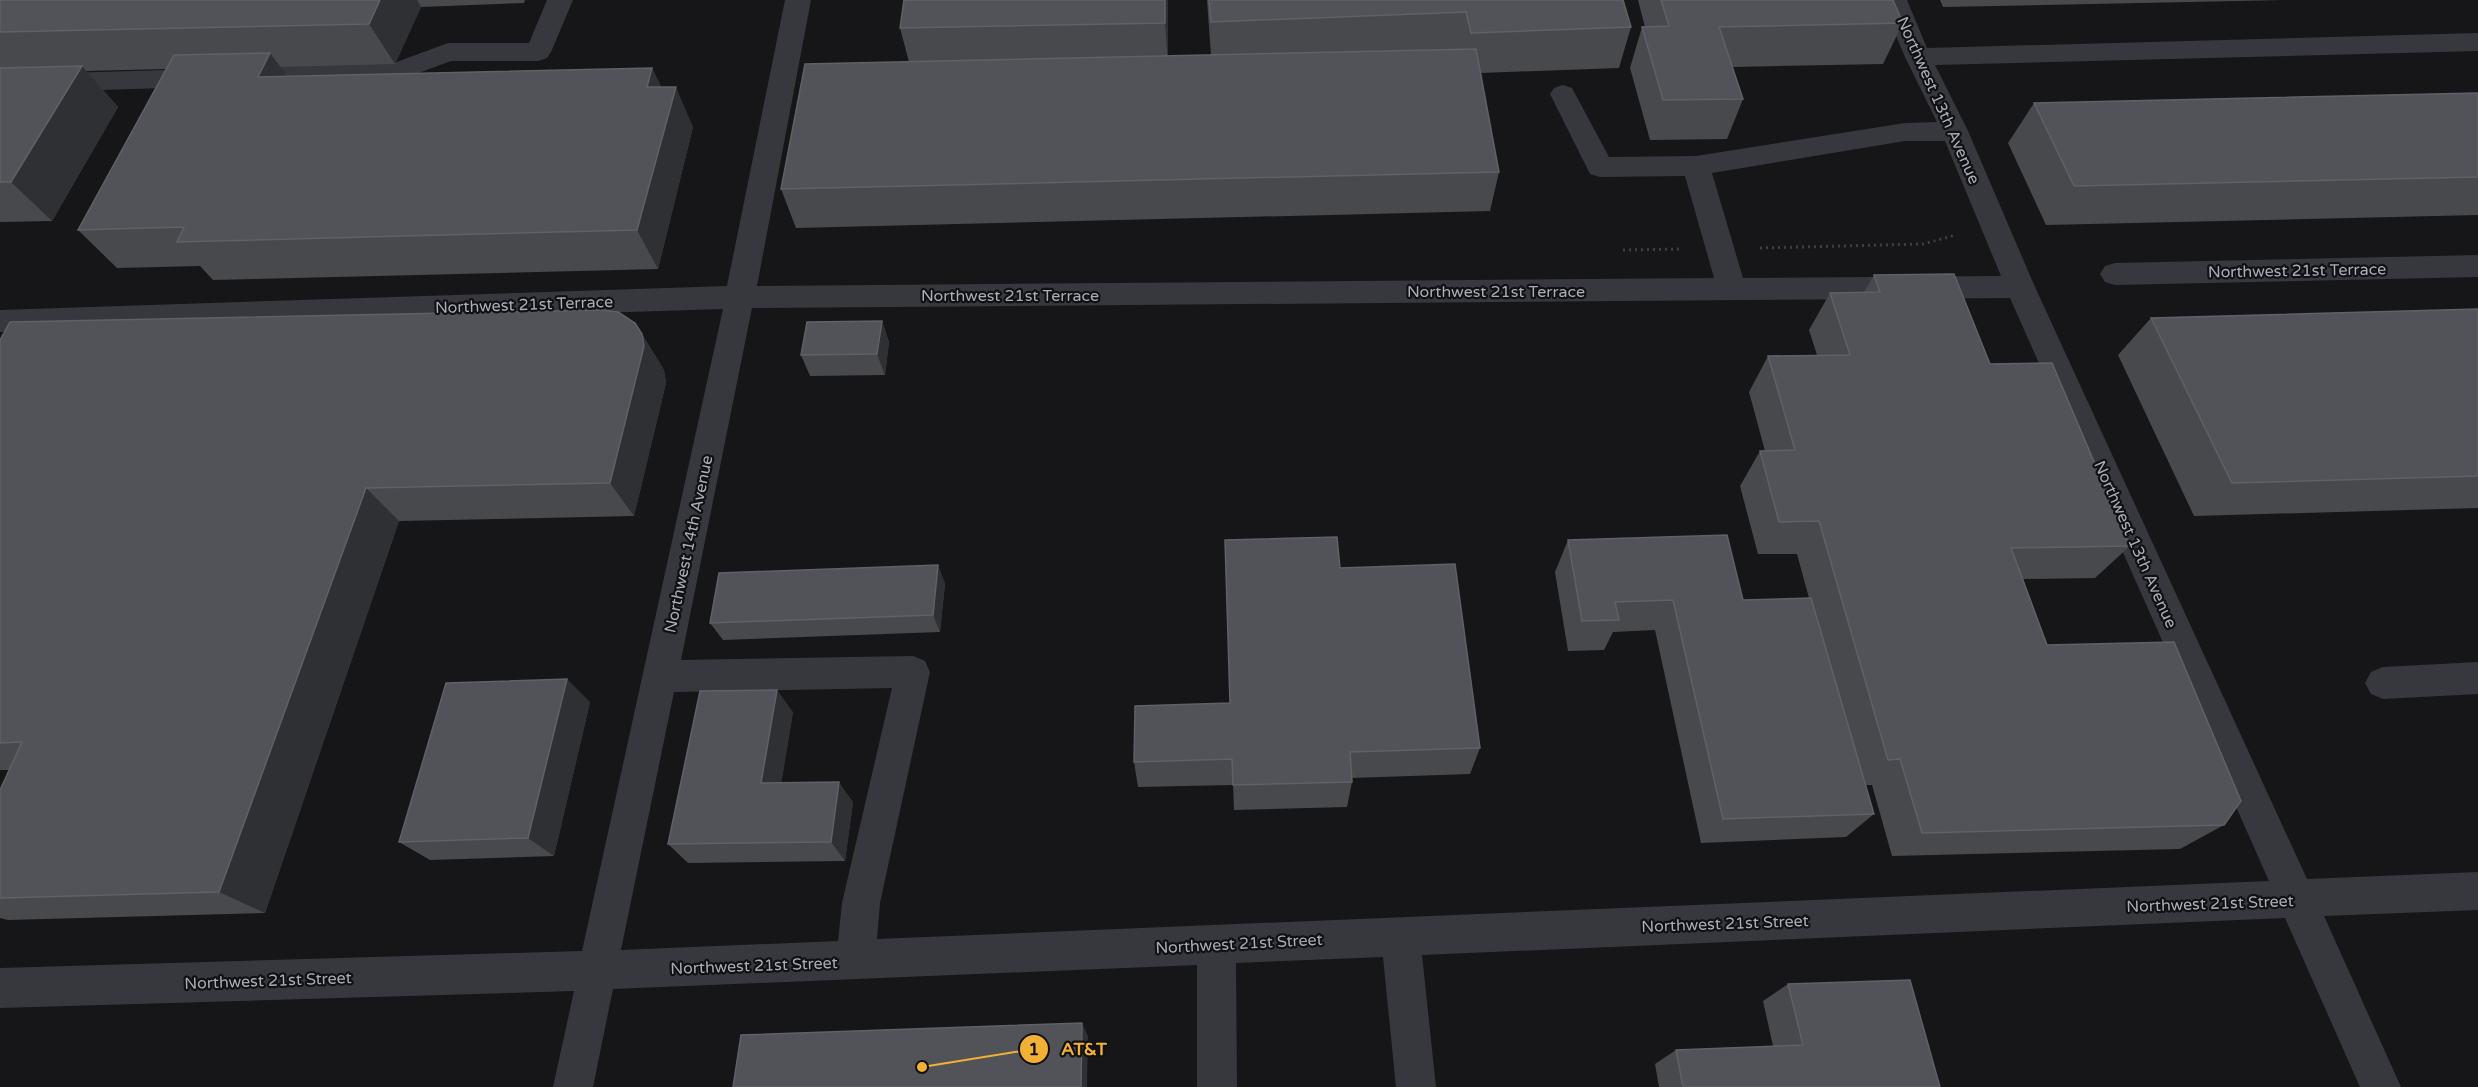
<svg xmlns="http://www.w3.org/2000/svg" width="2478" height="1087" viewBox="0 0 2478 1087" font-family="'Varela Round',sans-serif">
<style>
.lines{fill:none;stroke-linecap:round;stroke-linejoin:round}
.path{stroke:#3d3f44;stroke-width:3;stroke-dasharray:2 4;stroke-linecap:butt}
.minor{fill:#37383d;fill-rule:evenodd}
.wall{fill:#47494d}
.shaded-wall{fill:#2f3033}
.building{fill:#525359;stroke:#5f6168;stroke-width:1.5}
.labels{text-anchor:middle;stroke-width:4.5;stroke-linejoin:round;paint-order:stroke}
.street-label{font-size:16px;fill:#a8adb8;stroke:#111113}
.leader{fill:none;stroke:#f2b134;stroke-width:2}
.callout-dot{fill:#f2b134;stroke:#111113;stroke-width:2}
.mark-label{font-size:18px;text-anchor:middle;font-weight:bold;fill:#111}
.callout-label{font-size:18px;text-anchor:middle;font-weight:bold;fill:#f2b134;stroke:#111113;stroke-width:4.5;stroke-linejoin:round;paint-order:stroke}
</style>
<rect width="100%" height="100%" fill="#161618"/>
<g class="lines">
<path class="path" d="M1760,248L1923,244L1956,235
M1623,250L1681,249"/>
<path class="minor" d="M547,0H573L551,52L547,58L538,61H451L397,81L0,93V75L394,63L448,43H529Z
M785,0H811L757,286L1714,278L1685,176L1600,177L1590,174L1550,94L1554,88L1563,85L1572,88L1609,157L1696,156L1905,123L1937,122L1905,57L1881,0H1907L1927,48L2478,33V51L1935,65L1968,131L2035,287L2307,879L2478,872V910L2324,916L2401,1087H2360L2285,918L1422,955L1436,1087H1396L1383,957L1236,963L1237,1087H1197V965L613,989L593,1087H553L574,991L0,1008V968L582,951L723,309L0,332V310L727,286ZM1905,141H1945L2001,276L1743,278L1712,173ZM2010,298L2269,881L877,939L880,903L930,672L925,661L913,656L681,660L752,308ZM892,688L842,903L838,941L621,950L674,692Z
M2478,255V277L2115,285L2105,282L2100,274L2105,266L2115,263Z
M2478,662V694L2383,699L2371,694L2365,683L2371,672L2383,667Z"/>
</g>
<path class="wall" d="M0,0H525L524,3L421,7L395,64L280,67L287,76L652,68L661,87L693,127L658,269L213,280L200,266L117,268L78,230L166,69L86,71L118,107L52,221L0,222Z
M904,0H1168V56L1211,55L1207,0H1623L1631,27L1619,68L1480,73L1499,172L1490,211L796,228L781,189L909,62L900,28Z
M1638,0H1893L1903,23L1883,64L1732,67L1743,99L1727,139L1650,140L1630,68L1642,27H1645Z
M1940,0H2284L1943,7Z
M2478,93V215L2046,225L2008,143L2034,103Z
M1874,275L1990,364L2130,546L2095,578L2023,579L2047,645L2224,825L2180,849L1892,856L1872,785H1865L1874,814L1846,837L1701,843L1655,630L1613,632L1604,650L1568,651L1555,572L1568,540L1743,600L1809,598L1797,554H1758L1740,486L1760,451H1765L1749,392L1768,356L1817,355L1809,330L1830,293L1864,292Z
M2478,309V508L2194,516L2118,355L2151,318Z
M882,321L889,342L885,375L810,376L801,355Z
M642,334L664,370L666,383L634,516L399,521L265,913L8,920L0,918V790L9,770H0V340Z
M1225,540L1340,568L1480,748L1470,774L1351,778L1352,782L1347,807L1234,810L1233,785L1138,787L1134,762L1230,703Z
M945,583L940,632L723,640L710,623Z
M590,702L554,856L430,860L399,842Z
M793,712L781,783L853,802L845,861L688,863L668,844Z
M1788,984L1940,1087H1659L1655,1064L1676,1050L1773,1046L1763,1001Z"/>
<path class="shaded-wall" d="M380,0H417L421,7L395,64L369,24Z
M1165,0H1168V63L1165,23Z
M270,53L300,93L258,77Z
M82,66L118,107L52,221L11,182Z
M652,68L670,108L676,87L693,127L658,269L637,230L647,87Z
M882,321L889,342L885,375L877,354Z
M642,334L664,370L666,383L634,516L610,483Z
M366,488L399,521L265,913L219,892Z
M938,565L945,583L940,632L933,615Z
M567,679L590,702L554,856L528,838Z
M777,690L793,712L778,803L761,783Z
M839,782L853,802L845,861L831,842Z
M1082,1023L1088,1036L1087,1087H1081Z"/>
<path class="building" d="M0,0H380L369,24L0,32Z
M904,0H1165V23L900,28Z
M1209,0H1623L1631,27L1471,33L1466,12L1211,22Z
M1661,0H1893L1903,23L1719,27L1743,99L1663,100L1642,27L1669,26Z
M1476,49L1499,172L781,189L805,64Z
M270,53L258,77L652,68L647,87H676L637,230L177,242L184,227L78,230L174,55Z
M82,66L11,182H0V68Z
M2478,93V177L2074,186L2034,103Z
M1954,274L1990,364L2052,363L2130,546L2011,548L2047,645L2174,642L2241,801L2224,825L1922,833L1900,759L1888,760L1819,521L1779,522L1760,451L1795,450L1768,356L1850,355L1830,293L1880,292L1874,275Z
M2478,309V476L2232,483L2151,318Z
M602,310L618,312L635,323L642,334L644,346L610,483L366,488L219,892L0,898V790L22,742L0,743V340L10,322Z
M882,321L877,354L801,355L807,322Z
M1727,535L1743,600L1811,598L1874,814L1723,819L1673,600L1615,602L1619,620L1582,621L1568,540Z
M1337,537L1340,568L1455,564L1480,748L1350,752L1352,782L1233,785L1232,759L1134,762L1135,706L1230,703L1225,540Z
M938,565L933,615L710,623L719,573Z
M567,679L528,838L399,842L446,683Z
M777,690L761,783L839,782L831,842L668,844L700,691Z
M1910,980L1940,1087H1683L1676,1050L1803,1045L1788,984Z
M1082,1023L1081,1087H733L741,1035Z"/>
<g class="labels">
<g class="street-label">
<text transform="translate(1939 100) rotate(66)" y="6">Northwest 13th Avenue</text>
<text transform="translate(2297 270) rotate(-1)" y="6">Northwest 21st Terrace</text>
<text x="1496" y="297">Northwest 21st Terrace</text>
<text x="1010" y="301">Northwest 21st Terrace</text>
<text transform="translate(524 304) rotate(-2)" y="6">Northwest 21st Terrace</text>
<text transform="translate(688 544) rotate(-78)" y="6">Northwest 14th Avenue</text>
<text transform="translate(2136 544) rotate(66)" y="6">Northwest 13th Avenue</text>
<text transform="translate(2210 903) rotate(-2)" y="6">Northwest 21st Street</text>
<text transform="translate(1725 923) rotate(-2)" y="6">Northwest 21st Street</text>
<text transform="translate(1239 943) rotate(-3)" y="6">Northwest 21st Street</text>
<text transform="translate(754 965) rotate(-2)" y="6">Northwest 21st Street</text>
<text transform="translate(268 980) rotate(-2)" y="6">Northwest 21st Street</text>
</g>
</g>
<path class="leader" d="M922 1067L1034 1049"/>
<g class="callout-dot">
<circle cx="922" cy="1067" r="6"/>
<circle cx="1034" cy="1049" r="15"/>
</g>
<g class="mark-label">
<text x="1034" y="1055">1</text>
</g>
<g class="callout-label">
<text x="1084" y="1055">AT&amp;T</text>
</g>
</svg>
